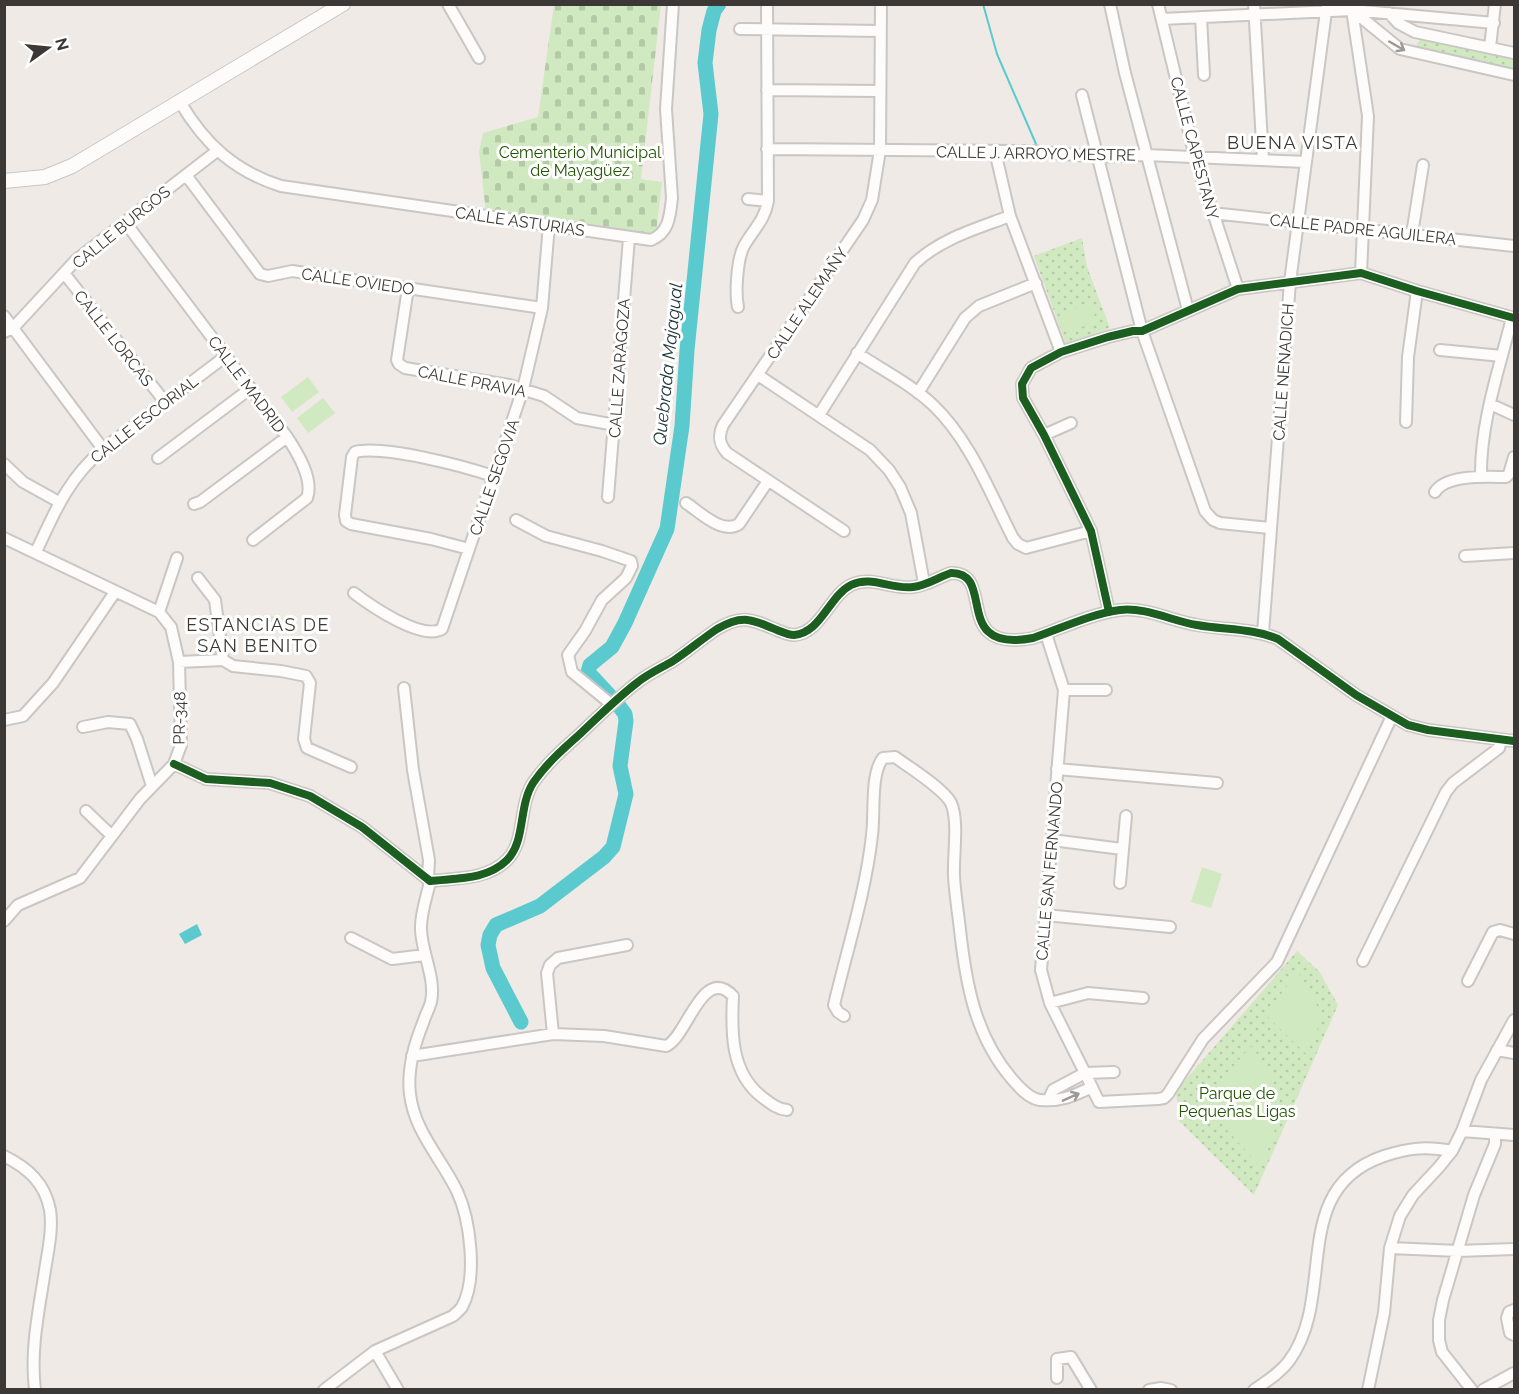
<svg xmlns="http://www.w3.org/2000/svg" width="1519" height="1394" viewBox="0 0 1519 1394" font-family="Raleway,sans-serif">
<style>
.cemetery{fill:url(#cemetery-stones)}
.park{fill:url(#park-dots)}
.pitch{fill:#d1e9c1}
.water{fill:#5acacf}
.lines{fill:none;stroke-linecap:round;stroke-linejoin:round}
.stream{stroke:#5acacf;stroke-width:2}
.river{stroke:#5acacf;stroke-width:15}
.minor-casing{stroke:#cac6c3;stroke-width:14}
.major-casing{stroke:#cac6c3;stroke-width:16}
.minor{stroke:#fdfcfb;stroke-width:10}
.major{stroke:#fdfcfb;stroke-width:14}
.cycleway-casing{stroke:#fff;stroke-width:11}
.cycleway{stroke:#1b5e20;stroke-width:8}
.oneway{stroke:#9c9a98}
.labels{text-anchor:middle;stroke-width:6;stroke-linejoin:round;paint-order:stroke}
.street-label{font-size:16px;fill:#3c3835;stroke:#fff}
.park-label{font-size:16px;fill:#225300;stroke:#fff}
.neighbourhood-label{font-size:18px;letter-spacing:1.5px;fill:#3c3835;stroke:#fff}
.water-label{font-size:18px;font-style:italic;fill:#1f3739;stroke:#fff}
</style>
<defs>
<pattern id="cemetery-stones" width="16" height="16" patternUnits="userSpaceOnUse" patternTransform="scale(1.5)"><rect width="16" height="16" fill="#d1e9c1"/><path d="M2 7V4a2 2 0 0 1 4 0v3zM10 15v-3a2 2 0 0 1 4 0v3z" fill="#b4c9a6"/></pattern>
<pattern id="park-dots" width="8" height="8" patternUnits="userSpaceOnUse" patternTransform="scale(1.5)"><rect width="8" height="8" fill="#d1e9c1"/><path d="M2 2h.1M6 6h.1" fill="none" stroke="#b4c9a6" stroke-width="1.8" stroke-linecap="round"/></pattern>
</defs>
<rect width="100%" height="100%" fill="#efeae5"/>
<path class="cemetery" d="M554,5H661L641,179L662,182L656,234L486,212L479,152L483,133L538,117Z"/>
<path class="park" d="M1421,39L1514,58V71L1417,48V43Z
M1082,238L1087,267L1110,328L1066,344L1034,256Z
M1297,951L1319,971L1338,1005L1254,1195L1179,1121L1176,1091Z"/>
<path class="pitch" d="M1090,303L1097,321L1066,333L1059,315Z
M308,377L319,392L292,412L281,397Z
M323,398L335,413L308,433L297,418Z
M266,615L296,620L294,633L264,629Z
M1202,867L1222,874L1211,908L1191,902Z
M1298,972C1320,1004 1328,1018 1306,1054L1265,1014Z
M1251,1046C1286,1088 1285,1118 1260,1166L1201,1102Z"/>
<path class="water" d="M197,924L202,935L185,944L179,934Z"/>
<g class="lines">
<path class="stream" d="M983,4L997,54L1036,144"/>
<path class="river" d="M612,698L588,672L590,665L612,647L625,623L667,529L682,426L687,350L711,114L705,63L709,30L714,11L719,4
M521,1022L493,968L488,945L490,935L496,925L540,906L604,857L613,847L626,794L620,766L626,721L625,714L619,706"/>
<defs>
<path id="minor" d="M448,4L479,58
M1110,4L1125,73L1188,310
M1158,4L1195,157L1238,289
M1254,4L1263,160
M1352,10L1368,116L1361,273
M1352,10L1400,49L1514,75
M1389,13L1398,23L1415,32L1514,53
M1201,17L1204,75
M1162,19L1352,10L1494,23
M740,29L880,31
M1490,47L1495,4
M767,90L880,91
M1082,95L1142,331L1205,511L1213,520L1220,523L1270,528
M180,102C205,144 234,171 281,186L651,240C669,233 670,216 672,198L666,109L673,4
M767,149L1031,151L1099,157L1146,155L1306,162
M995,151L1010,216L1061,352
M186,175L260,274L268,276L292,271L542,308
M748,199L768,201
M1212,213L1514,246
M125,222L287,437C297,452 314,479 307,498L253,540
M1412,234L1423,165
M64,273L165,402
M408,288L397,360L399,364L405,368L509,385L544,396L577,418L615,425
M738,307C735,293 737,259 744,246C753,230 765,220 768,201L767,4
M4,316L103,449
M4,332L13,328L76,260L217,151
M1440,350L1502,356
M857,353C882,370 911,384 933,405C970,440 990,493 1013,538L1018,544L1026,548L1091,531
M758,375L870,450L889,470L900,487L911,513L924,583
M918,393L965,318L979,306L1036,283
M1490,404L1514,415
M819,415L915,263C942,238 976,229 1010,216
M1406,422L1408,357L1417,291
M1044,435L1071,423
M158,458L251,388
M4,464L23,482L59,502
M1481,477C1480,424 1499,369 1512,318
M1435,492C1446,474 1487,477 1506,477L1509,474L1514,457
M608,497L629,238
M686,503C700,512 722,535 739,524L768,481
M194,504L200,502L287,437
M516,520L546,536L602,551L631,561L632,566L626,578L602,600L585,631L568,655L572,672L611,704
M844,531L727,453C719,444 718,436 723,425L863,220L872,200L880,150L881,4
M4,538L159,612L171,627L179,662L181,745L174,764L140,799L80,878L18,905L4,921
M469,549L431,539L351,524L346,521L345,515L352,457L355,452C384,445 463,466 493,476
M36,552C55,511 68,479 103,449L226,356
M1465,556L1514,553
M198,578L215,600L223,660L233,666L281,671L306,676L310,683L304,739L307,748L351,767
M354,593C371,606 422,641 442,629L523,389L542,308L549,225
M159,612L177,558
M1109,612L1091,531L1044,435L1023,398L1022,384L1031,368L1061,352L1108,337L1133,331H1142L1238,289L1361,273L1417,291L1514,318
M1263,633L1290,282L1327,4
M1046,634L1064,690L1041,970L1050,1003L1085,1073L1114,1072
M179,662L223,660
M404,688L413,770L429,860L428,878
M1064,690H1106
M4,720L23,716L53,683L115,592
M83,727L108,722L130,724L137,739L152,786
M174,764L206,779L270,783L310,796L362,827L430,881C457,878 487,880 507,860C526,841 518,807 533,783C546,764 563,749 580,734C599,716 617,698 638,682C648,674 661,668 673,661C688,651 702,639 717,629C742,614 751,619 777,630C782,632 788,635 794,635C821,633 829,596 851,585C872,575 891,590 913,587C926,586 939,577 951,573C997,572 950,654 1033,638C1059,629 1094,613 1120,610C1146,607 1172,621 1197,625C1223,630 1253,628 1278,639L1356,695L1408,725L1428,730L1514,741
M1057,769L1217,783
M86,811L112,836
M1052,840L1122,849
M1120,883L1126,816
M1045,915L1170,927
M351,938L392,959L425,955
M1363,961L1446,792L1453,783L1499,748L1501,740
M1468,981L1493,932L1500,930L1514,934
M1050,1003L1088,993L1143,998
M844,1016L838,1012L834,1005C847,950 866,891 872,835C875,814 870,774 883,758L895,757C909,767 944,789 951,803C959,821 953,855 954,876C955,894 958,912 960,930C966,984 975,1036 1012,1079C1018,1086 1029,1099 1040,1100C1061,1102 1073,1096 1092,1087
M553,1034L547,973L550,965L558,958L627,945
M1497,1050L1514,1053
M412,1056L553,1034L604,1036L666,1046C687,1038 702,964 733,996C731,1033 731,1073 762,1097C770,1103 777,1109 787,1110
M1049,1099L1053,1090L1085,1073L1099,1102L1158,1099L1164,1098L1168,1094L1203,1039L1277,962L1392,716
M1462,1131L1514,1135
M4,1156C28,1168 45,1183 50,1210C53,1229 48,1251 45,1270C39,1310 30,1349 35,1390
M1390,1248L1458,1251L1514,1249
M1514,1310L1509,1312L1507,1318L1510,1333L1514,1335
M375,1351L398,1390
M1057,1378V1359L1071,1357L1091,1390
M324,1390L375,1351L453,1316C456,1313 460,1310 462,1307C478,1278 470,1219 457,1191C441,1158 414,1131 410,1094C407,1069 414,1045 423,1023C425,1016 429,1009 431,1002C436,978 422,954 421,930C420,914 427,897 430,881
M1149,1390L1161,1388L1171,1390
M1254,1390C1267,1381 1280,1373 1289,1361C1338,1295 1287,1189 1384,1156C1409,1148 1426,1146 1452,1151
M1368,1390L1384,1313L1390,1248L1400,1216L1413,1195L1439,1167L1452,1151L1462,1131L1481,1080L1514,1020
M1472,1390L1442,1352L1439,1340V1320L1443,1300L1474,1195L1495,1144V1135
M1483,1390L1514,1373"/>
<path id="major" d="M4,181L45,177L72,166L343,4"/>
</defs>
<use href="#minor" class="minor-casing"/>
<use href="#major" class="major-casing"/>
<use href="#minor" class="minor"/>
<use href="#major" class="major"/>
<defs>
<path id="cycleway" d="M1109,612L1091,531L1044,435L1023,398L1022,384L1031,368L1061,352L1108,337L1133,331H1142L1238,289L1361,273L1417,291L1514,318
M174,764L206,779L270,783L310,796L362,827L430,881C457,878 487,880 507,860C526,841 518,807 533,783C546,764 563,749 580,734C599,716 617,698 638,682C648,674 661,668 673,661C688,651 702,639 717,629C742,614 751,619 777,630C782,632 788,635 794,635C821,633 829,596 851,585C872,575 891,590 913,587C926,586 939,577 951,573C997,572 950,654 1033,638C1059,629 1094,613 1120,610C1146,607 1172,621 1197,625C1223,630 1253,628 1278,639L1356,695L1408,725L1428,730L1514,741"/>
</defs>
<use href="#cycleway" class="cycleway-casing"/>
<use href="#cycleway" class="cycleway"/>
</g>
<defs><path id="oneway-shaft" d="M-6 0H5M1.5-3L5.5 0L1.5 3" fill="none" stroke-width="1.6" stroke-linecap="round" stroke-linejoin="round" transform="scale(1.5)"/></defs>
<g class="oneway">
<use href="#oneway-shaft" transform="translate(1397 46) rotate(30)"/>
<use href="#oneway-shaft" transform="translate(1071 1097) rotate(-24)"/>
</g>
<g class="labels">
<g class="street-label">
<text transform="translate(1195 148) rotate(75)" y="6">CALLE CAPESTANY</text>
<text transform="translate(1036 153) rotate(1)" y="6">CALLE J. ARROYO MESTRE</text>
<text transform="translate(520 221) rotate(8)" y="6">CALLE ASTURIAS</text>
<text transform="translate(121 227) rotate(-39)" y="6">CALLE BURGOS</text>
<text transform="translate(1363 229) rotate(6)" y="6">CALLE PADRE AGUILERA</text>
<text transform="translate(358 281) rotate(8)" y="6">CALLE OVIEDO</text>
<text transform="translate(807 303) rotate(-56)" y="6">CALLE ALEMAÑY</text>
<text transform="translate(114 338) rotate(52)" y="6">CALLE LORCAS</text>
<text transform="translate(619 368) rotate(-86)" y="6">CALLE ZARAGOZA</text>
<text transform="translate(1283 372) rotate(-86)" y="6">CALLE NENADICH</text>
<text transform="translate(472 381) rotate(11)" y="6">CALLE PRAVIA</text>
<text transform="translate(247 384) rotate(53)" y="6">CALLE MADRID</text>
<text transform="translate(144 419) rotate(-38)" y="6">CALLE ESCORIAL</text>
<text transform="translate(494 477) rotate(-71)" y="6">CALLE SEGOVIA</text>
<text transform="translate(179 718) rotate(-89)" y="6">PR-348</text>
<text transform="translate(1049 871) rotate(-85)" y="6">CALLE SAN FERNANDO</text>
</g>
<g class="park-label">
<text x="580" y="158">Cementerio Municipal<tspan x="580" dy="18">de Mayagüez</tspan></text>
<text x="1237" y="1099">Parque de<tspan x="1237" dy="18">Pequeñas Ligas</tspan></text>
</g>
<g class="neighbourhood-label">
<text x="1293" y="149">BUENA VISTA</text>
<text x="258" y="631">ESTANCIAS DE<tspan x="258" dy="21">SAN BENITO</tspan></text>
</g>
<g class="water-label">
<text transform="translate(668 364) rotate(-84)" y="6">Quebrada Majagual</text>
</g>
</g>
<rect width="1519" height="1394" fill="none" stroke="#3c3835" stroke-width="12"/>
<g transform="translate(48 48) rotate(75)" stroke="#ffffff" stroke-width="4.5" paint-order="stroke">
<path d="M0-4.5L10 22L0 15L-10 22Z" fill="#3c3835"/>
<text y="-9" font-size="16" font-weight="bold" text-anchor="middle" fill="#3c3835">N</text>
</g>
</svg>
